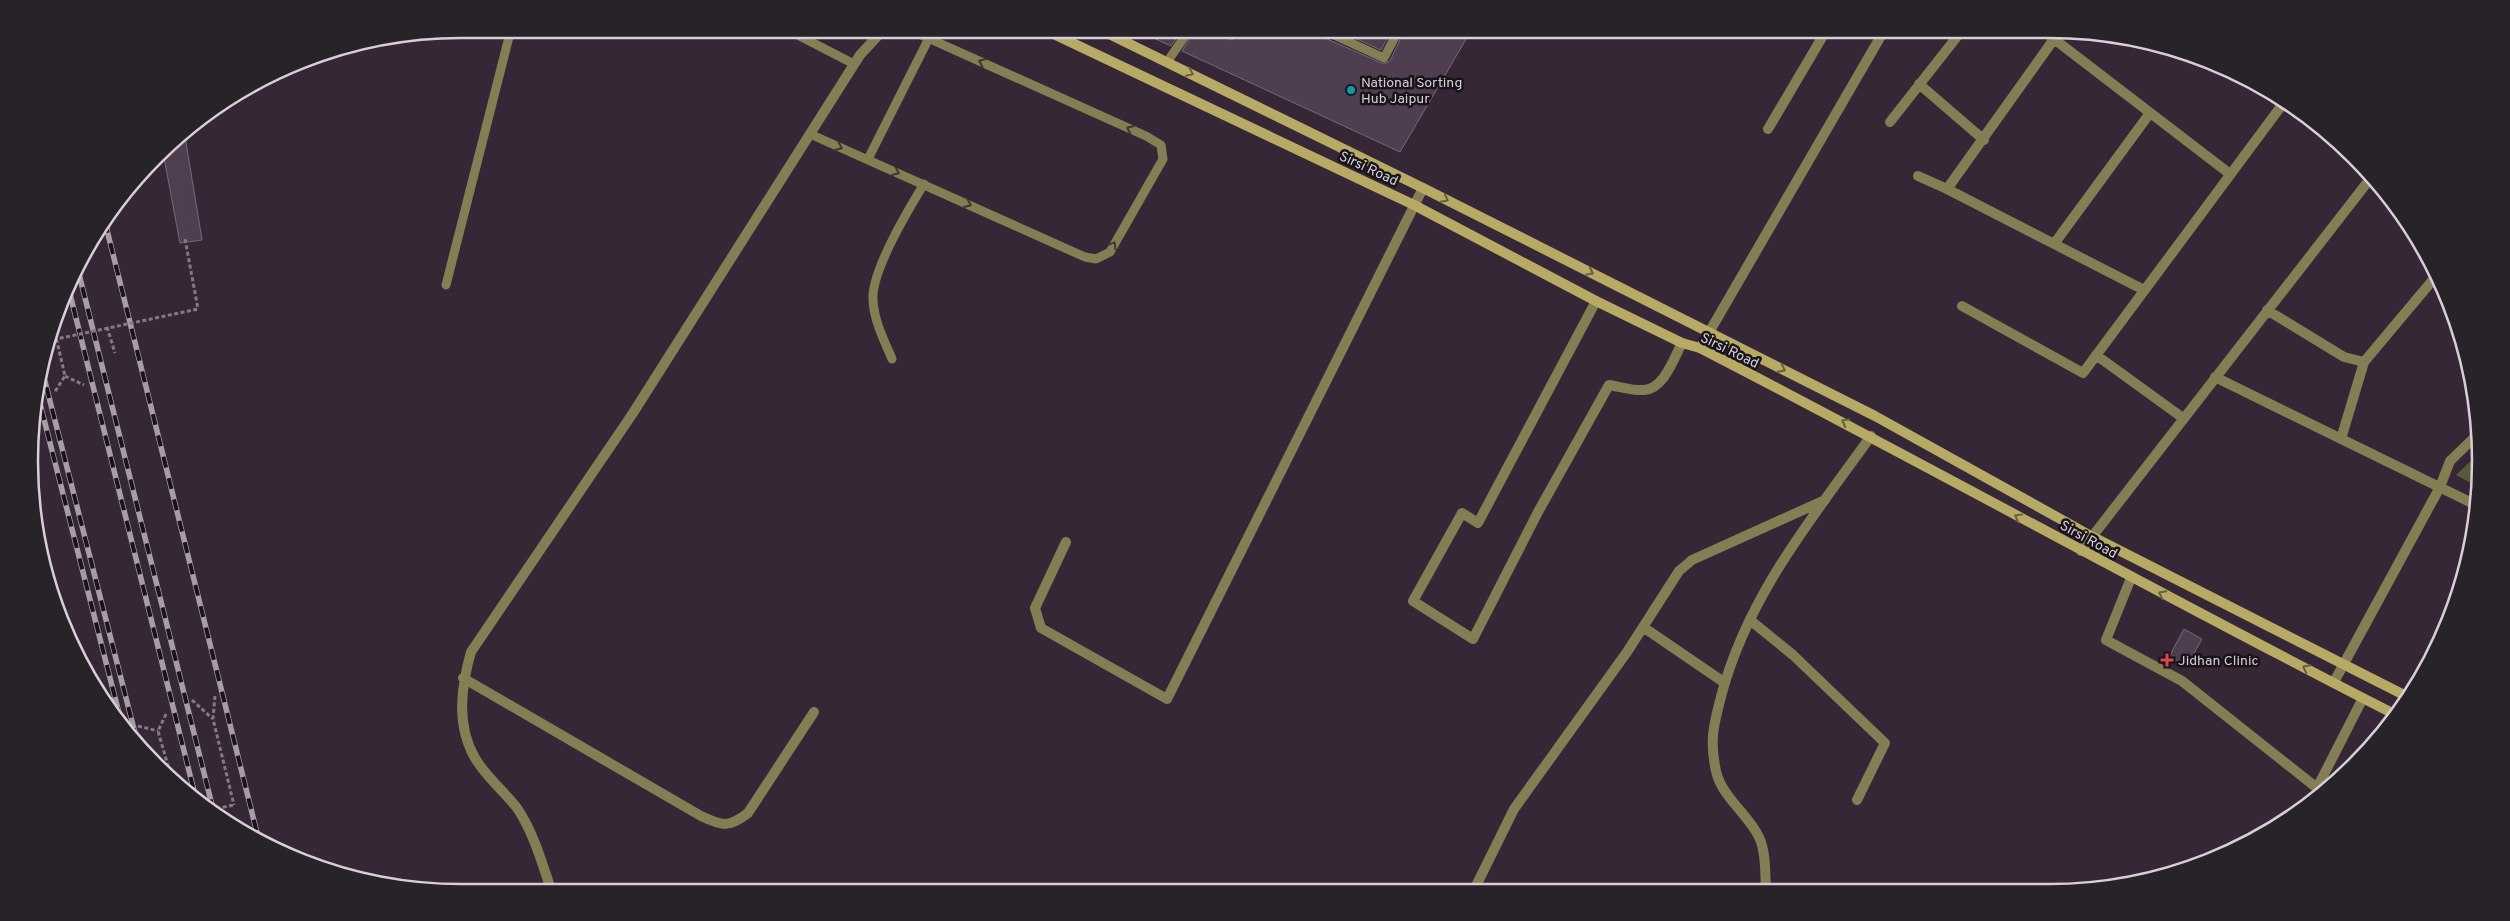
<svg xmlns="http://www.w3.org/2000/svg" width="2510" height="921" viewBox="0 0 2510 921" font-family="Overpass,sans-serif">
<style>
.green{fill:#56593a}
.building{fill:#4e3e4f;stroke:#79677a}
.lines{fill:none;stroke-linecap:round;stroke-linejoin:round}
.street-tunnel{stroke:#4e404f;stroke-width:10;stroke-dasharray:10 5;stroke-linecap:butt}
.path{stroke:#867986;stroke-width:3;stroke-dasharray:4 2.5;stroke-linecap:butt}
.lane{stroke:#857d53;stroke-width:9}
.street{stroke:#857d53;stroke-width:10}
.secondary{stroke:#b7aa65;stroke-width:10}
.rail-casing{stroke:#a79ca7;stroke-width:5.5}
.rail{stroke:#19131a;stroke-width:4;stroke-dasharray:11;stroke-linecap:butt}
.path-bridge{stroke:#867986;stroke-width:3;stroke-dasharray:4 2.5;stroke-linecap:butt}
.oneway{stroke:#3f382e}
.oneway2{stroke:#685e40}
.culture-dot{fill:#0f9aa8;stroke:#19131a;stroke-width:2}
.health-dot{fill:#e0444e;stroke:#19131a;stroke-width:2}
.labels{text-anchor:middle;stroke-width:5;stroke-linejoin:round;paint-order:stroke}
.poi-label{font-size:14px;fill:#d8ced8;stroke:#19131a;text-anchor:start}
.street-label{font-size:14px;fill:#d8ced8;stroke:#19131a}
.rim{fill:none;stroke:#d8ced8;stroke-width:2.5}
</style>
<rect width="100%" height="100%" fill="#362737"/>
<path class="green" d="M2479,453L2480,488L2456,475Z"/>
<path class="building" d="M1134,29H1183L1171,46Z
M1196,29H1211L1214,35L1232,40L1241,29H1315L1318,35L1384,64L1390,61L1405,29H1472L1400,152L1182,51Z
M1335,29H1392L1381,50Z
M184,130L202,240L180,243L163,152Z
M2184,629L2202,639L2187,666L2169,657Z"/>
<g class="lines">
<path class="street-tunnel" d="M171,142L185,239"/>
<path class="path" d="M185,239L198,309
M52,320L65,376L54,393
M107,327L115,353
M65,376L84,385
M33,412L34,413
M215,696L213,719L234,805
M192,700L213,719
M166,714L158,731L170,773
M138,726L158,731"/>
<path class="lane" d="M786,29L854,64
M1217,29L1231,34L1235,29
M1321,29L1384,58L1399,29
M1167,62L1190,29
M810,134L1085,257L1096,259L1110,252L1163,159L1161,145L1146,136L908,29
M868,159L929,38
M446,285L511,29
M892,359C884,340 874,321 873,300C871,271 908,210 924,184"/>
<path class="street" d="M2042,29L2054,39L1947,189L2144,290
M2054,39L2230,174
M1919,84L1984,140
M1890,122L1963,29
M1768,129L1827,29
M1918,176L1947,189
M2054,244L2150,113
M1596,301L1478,523L1462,513L1413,601L1473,639L1538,512L1609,385C1621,387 1633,391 1644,390C1664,389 1674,358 1682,343
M1962,306L2083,373L2285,101
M2267,310L2344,357L2364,362L2437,275
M1700,348L1885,29
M2096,355L2183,418
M2215,377L2478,506
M2341,439L2364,362
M1066,542L1035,608L1041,628L1167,699L1423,188
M2081,551L2373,175
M2131,578L2106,640L2182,681L2317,788L2363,698
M1750,620L1793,655L1885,743L1857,800
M1643,627L1725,683
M463,678L701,816C722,826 729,828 748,813L814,712
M2334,682L2440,487L2450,461L2479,433
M1766,889C1765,873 1766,852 1759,837C1748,814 1721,796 1716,771C1709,739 1714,724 1722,693C1749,594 1813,517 1871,436
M1474,890L1514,809L1627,652L1679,571L1692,560L1825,500
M552,892C542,864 534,833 517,808C504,791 486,777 475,758C456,725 461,687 471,652L633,413L860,55L884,29"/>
<path class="secondary" d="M1043,29L1414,205L1596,301L1682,343L1700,348C1933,468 2162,596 2396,715
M1099,29L1423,188L1875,416L2091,536L2410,698"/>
<defs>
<path id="rail" d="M105,222L259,841
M77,266L214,813
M68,286L197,803
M41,366L136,737
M36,388L121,721"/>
</defs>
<use href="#rail" class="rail-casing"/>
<use href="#rail" class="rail"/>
<path class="path-bridge" d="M47,341L198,309
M210,810L234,805"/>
</g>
<defs><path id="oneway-chevron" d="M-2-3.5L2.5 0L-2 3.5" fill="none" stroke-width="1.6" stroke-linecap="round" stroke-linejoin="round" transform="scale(1.25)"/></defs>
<g class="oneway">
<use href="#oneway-chevron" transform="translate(982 62) rotate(-156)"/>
<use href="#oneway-chevron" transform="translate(1130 129) rotate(-156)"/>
<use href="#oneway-chevron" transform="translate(839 147) rotate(23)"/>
<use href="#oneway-chevron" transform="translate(896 172) rotate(24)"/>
<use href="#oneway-chevron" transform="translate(968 204) rotate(24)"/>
<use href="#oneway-chevron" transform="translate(1113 245) rotate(-58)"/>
</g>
<g class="oneway2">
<use href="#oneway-chevron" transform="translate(1190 73) rotate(26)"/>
<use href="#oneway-chevron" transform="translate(1445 199) rotate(27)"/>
<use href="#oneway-chevron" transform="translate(1590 272) rotate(27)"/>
<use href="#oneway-chevron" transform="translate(1782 369) rotate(27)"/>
<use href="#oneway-chevron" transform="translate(1845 422) rotate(-153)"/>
<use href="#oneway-chevron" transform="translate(2018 517) rotate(-151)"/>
<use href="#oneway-chevron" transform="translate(2162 594) rotate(-153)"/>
<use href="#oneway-chevron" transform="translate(2306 668) rotate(-153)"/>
</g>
<circle class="culture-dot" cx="1351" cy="90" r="5"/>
<path class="health-dot" d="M2164.5 652.5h5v5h5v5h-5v5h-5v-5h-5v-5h5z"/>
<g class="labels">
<g class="poi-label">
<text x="1361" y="87">National Sorting<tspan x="1361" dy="16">Hub Jaipur</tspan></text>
<text x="2178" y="665">Jidhan Clinic</text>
</g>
<g class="street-label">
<text transform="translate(1369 168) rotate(25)" y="5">Sirsi Road</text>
<text transform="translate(1730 350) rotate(26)" y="5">Sirsi Road</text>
<text transform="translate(2089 539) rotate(29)" y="5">Sirsi Road</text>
</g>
</g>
<path d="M0 0H2510V921H0ZM461 38H2049A423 423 0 0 1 2472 461V461A423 423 0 0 1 2049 884H461A423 423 0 0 1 38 461V461A423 423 0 0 1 461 38Z" fill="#282229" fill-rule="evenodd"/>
<path class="rim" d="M461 38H2049A423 423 0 0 1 2472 461V461A423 423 0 0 1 2049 884H461A423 423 0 0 1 38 461V461A423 423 0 0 1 461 38Z"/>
</svg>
